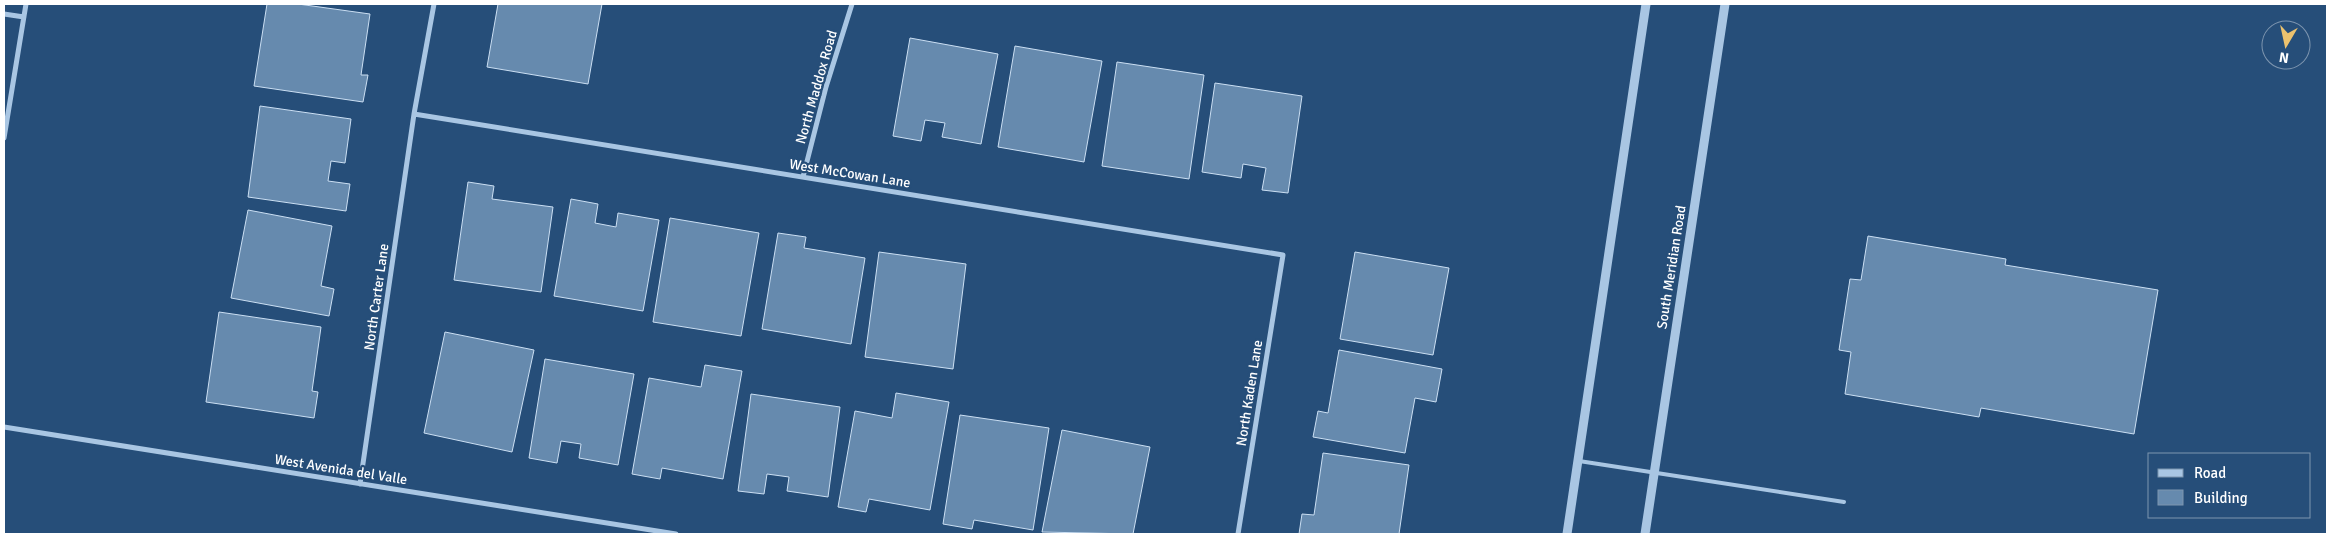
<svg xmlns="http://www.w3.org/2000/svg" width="2331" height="538" viewBox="0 0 2331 538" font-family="Signika,sans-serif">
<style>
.building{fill:#668aae;stroke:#cbdff3}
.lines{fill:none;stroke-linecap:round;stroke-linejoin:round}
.service{stroke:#a9c6e3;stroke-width:4}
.minor{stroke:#a9c6e3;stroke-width:5}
.tertiary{stroke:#a9c6e3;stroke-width:9}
.labels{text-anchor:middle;stroke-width:4.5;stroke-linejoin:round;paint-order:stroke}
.street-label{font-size:14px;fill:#fff;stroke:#264e79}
</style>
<rect width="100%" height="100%" fill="#264e79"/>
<path class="building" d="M267,4H298L370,14L361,75H368L363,102L254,86Z
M498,4H602L588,84L487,67Z
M910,38L998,54L981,144L942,137L945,123L925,120L921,141L893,136Z
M1015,46L1102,61L1084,162L998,147Z
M1117,62L1204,75L1189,179L1102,166Z
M1215,83L1302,96L1288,193L1262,190L1266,168L1243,164L1241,178L1202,172Z
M260,106L351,119L345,163L331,161L328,181L350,184L346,211L248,197Z
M468,182L494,186L492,199L553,207L541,292L454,280Z
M571,199L598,204L595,223L616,227L618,213L659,220L643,311L554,296Z
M248,210L332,226L321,286L334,289L329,316L231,298Z
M670,218L759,233L741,336L653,322Z
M778,233L806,237L804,248L865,258L851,344L762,329Z
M1868,236L2006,259L2005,265L2158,290L2134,434L1981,408L1979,417L1845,394L1851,352L1839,350L1850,279L1861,280Z
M879,252L966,264L953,369L865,357Z
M1355,252L1449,268L1433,355L1340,339Z
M219,312L321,327L312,391L318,392L314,418L206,402Z
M445,332L534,350L512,452L424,433Z
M1339,350L1442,369L1436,402L1415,398L1405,453L1313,437L1318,411L1328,413Z
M545,359L634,374L618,465L579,458L581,444L561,441L557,463L529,458Z
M705,365L742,371L723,479L662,468L660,479L632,474L649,378L701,387Z
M896,393L949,402L930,510L869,499L866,512L838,507L855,411L892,418Z
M751,394L840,407L828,497L787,491L789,477L767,474L764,494L738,491Z
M960,415L1049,428L1033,530L974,520L972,529L943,524Z
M1062,430L1150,447L1133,534L1042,532Z
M1323,453L1409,465L1399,534H1299L1302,514L1314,515Z"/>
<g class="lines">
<path class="service" d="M1579,461L1844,502"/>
<path class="minor" d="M4,14L24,17
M414,114L1283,255L1238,534
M4,138L26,4
M803,177L826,87L852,4
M4,427L676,534
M360,484L414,114L434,4"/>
<path class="tertiary" d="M1567,534L1646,4
M1645,534L1725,4"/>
</g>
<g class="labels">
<g class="street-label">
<text transform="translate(816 87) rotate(-74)" y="5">North Maddox Road</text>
<text transform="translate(850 173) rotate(9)" y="5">West McCowan Lane</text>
<text transform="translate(1671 267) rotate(-81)" y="5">South Meridian Road</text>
<text transform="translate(376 297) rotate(-82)" y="5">North Carter Lane</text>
<text transform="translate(1249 393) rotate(-81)" y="5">North Kaden Lane</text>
<text transform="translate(341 469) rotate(9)" y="5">West Avenida del Valle</text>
</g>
</g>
<rect width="2331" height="538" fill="none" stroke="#ffffff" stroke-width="10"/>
<rect x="2148" y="453" width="162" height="65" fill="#264e79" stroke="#7d95af"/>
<rect x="2158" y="469" width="25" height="8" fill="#a9c6e3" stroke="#7d95af"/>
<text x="2194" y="478" font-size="15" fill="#ffffff">Road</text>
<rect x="2158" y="490" width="25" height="15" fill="#668aae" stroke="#7d95af"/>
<text x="2194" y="503" font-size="15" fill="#ffffff">Building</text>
<g transform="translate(2286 45) rotate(189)"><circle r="24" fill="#264e79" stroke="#7d95af"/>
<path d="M0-4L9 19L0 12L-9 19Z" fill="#ecc26e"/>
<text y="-8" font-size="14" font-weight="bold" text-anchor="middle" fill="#ffffff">N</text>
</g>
</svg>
